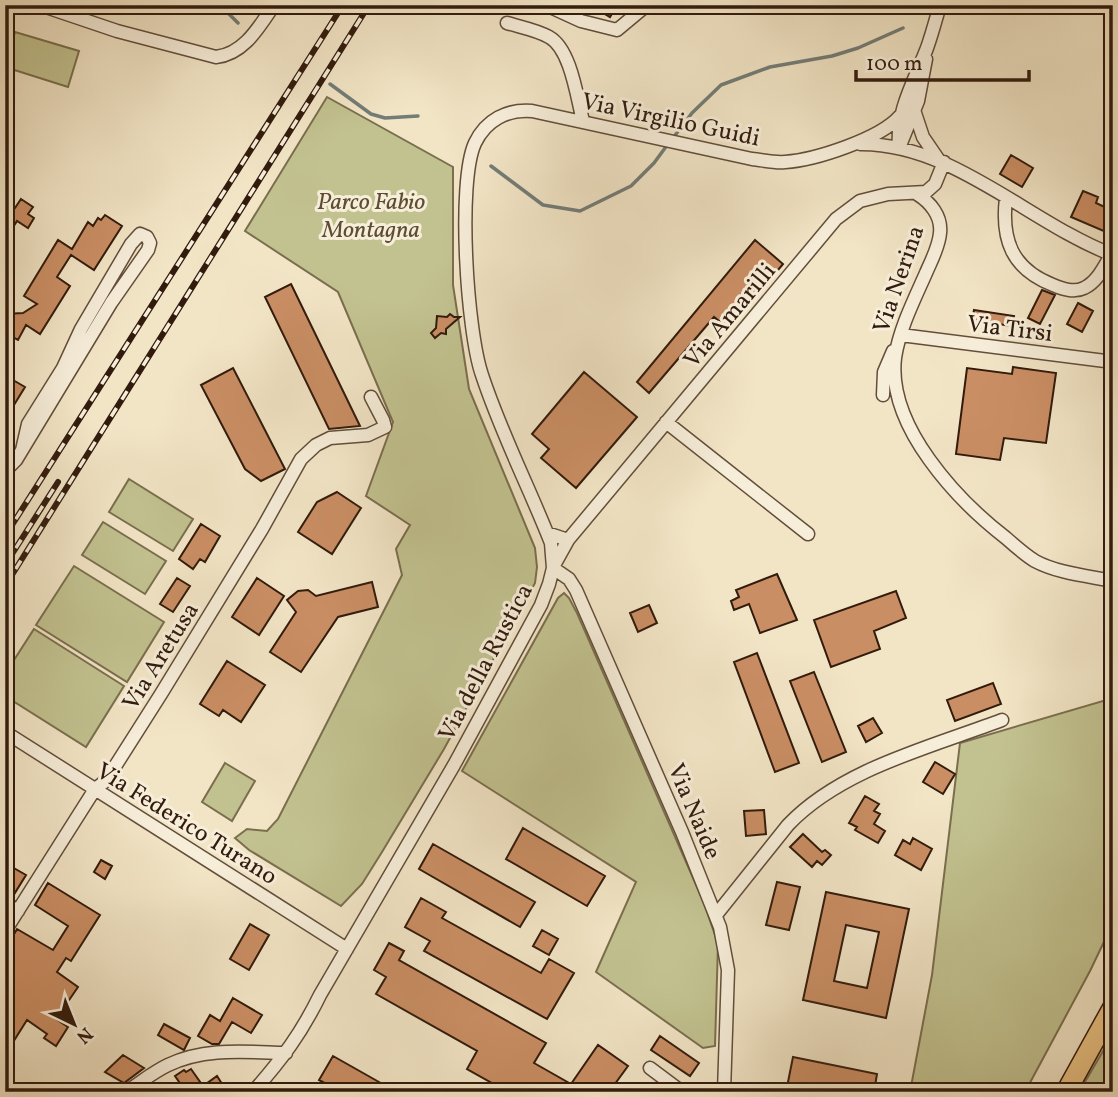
<svg xmlns="http://www.w3.org/2000/svg" width="1118" height="1097" viewBox="0 0 1118 1097" font-family="Vollkorn,serif">
<style>
.green{fill:#c2c290;stroke:#7a6e4e;stroke-width:2}
.lines{fill:none;stroke-linecap:round;stroke-linejoin:round}
.stream{stroke:#737c77;stroke-width:3.5}
.building{fill:#ca8e64;stroke:#321b0d;stroke-width:2;fill-rule:evenodd}
.minor-casing{stroke:#624e3b;stroke-width:15}
.highway-casing{stroke:#321b0d;stroke-width:22}
.minor{stroke:#f7eeda;stroke-width:12}
.highway{stroke:#e9c283;stroke-width:19}
.rail-casing{stroke:#321b0d;stroke-width:6}
.rail{stroke:#f7eeda;stroke-width:3.5;stroke-dasharray:10;stroke-linecap:butt}
.labels{text-anchor:middle;stroke-width:6;stroke-linejoin:round;paint-order:stroke}
.street-label{font-size:24px;fill:#321b0d;stroke:#f7eeda}
.park-label{font-size:24px;font-style:italic;fill:#5d4d34;stroke:#f7eeda}
</style>
<rect width="100%" height="100%" fill="#f2e5c6"/>
<filter id="stains"><feTurbulence type="fractalNoise" baseFrequency=".00286" numOctaves="4"/><feColorMatrix values="0 0 0 0 .2 0 0 0 0 .09 0 0 0 0 .02 0 0 0 .5 -.17"/></filter>
<radialGradient id="worn" r=".72"><stop offset=".6" stop-color="#630" stop-opacity="0"/><stop offset="1" stop-color="#630" stop-opacity=".3"/></radialGradient>
<path class="green" d="M15,32L79,51L68,87L5,67Z
M327,97L453,167V285L469,389L535,548L537,567L535,583L444,749L382,852L362,884L341,906L249,850L235,838L247,829L267,831L278,819L402,575L396,549L410,525L366,496L393,422L338,292L245,231Z
M129,479L193,519L173,551L109,512Z
M103,522L166,561L145,594L82,555Z
M74,566L164,622L127,682L36,625Z
M564,593L569,598L577,613L704,903L718,944L715,1046L703,1048L596,972L636,882L462,771L558,598Z
M34,629L124,686L86,747L5,696V674Z
M1113,698V923L1090,971L1025,1092H910L932,975L960,743Z
M225,763L255,781L232,821L202,802Z
M1113,1034V1077L1107,1092H1079Z"/>
<g class="lines">
<path class="stream" d="M220,5L238,23
M965,13L990,5
M330,84L371,114L385,118L418,116
M673,138L692,113L721,85L770,67L832,56L858,48L903,28
M491,166L543,205L580,211L631,186L654,163L668,144"/>
</g>
<path class="building" d="M590,5H617L610,17Z
M1011,155L1033,168L1022,187L1000,174Z
M1083,191L1098,197L1096,203L1113,211V235L1071,217Z
M21,199L33,207L28,214L34,218L28,228L17,221L5,240V212L9,205L15,208Z
M105,215L122,226L94,270L71,255L57,277L70,286L40,334L26,325L18,340L5,333V314L23,313L37,304L24,296L58,240L72,249L88,222L93,226L98,218L101,220Z
M755,240L783,264L729,329L714,317L649,393L637,382Z
M291,284L360,426L329,429L265,297Z
M1042,290L1055,295L1040,324L1028,318Z
M1078,303L1093,311L1082,332L1067,324Z
M974,310L1014,316L1012,326L972,320Z
M450,314L454,317H460L446,329V334L441,333L435,338L431,333L436,328L437,316L447,317Z
M1013,367L1056,373L1046,443L1004,438L1000,460L956,454L967,368L1012,374Z
M233,368L285,469L261,481L245,469L201,385Z
M584,372L637,417L576,488L541,458L549,449L532,434Z
M13,380L25,387L14,405L5,400V384L9,386Z
M337,492L361,508L332,554L298,532L317,502Z
M201,524L220,536L205,562L200,559L193,569L179,559Z
M777,574L797,620L760,633L749,604L734,610L731,601L739,597L736,590Z
M177,578L190,586L173,612L160,604Z
M257,578L284,596L259,635L232,617Z
M372,582L378,607L338,617L301,672L270,652L296,612L287,600L298,591L308,590L316,596Z
M896,591L906,618L874,631L880,649L831,667L814,620Z
M649,605L657,623L638,632L630,613Z
M757,653L799,763L775,772L734,662Z
M227,661L265,685L241,722L223,710L219,716L200,704Z
M814,672L846,752L822,762L790,681Z
M993,683L1001,704L955,721L947,700Z
M873,718L882,733L866,742L858,726Z
M935,762L955,774L943,794L923,782Z
M865,796L879,804L874,811L880,814L874,824L885,831L878,843L855,830L857,827L849,823Z
M764,810L766,834L746,836L744,811Z
M523,828L605,876L587,906L506,859Z
M803,834L822,852L825,850L831,855L822,865L817,861L812,867L790,847Z
M913,838L932,849L921,870L895,855L903,840L910,844Z
M433,844L535,902L520,927L419,869Z
M101,860L112,866L105,879L94,872Z
M5,863L26,875L13,896L5,891Z
M777,882L800,887L789,930L766,925Z
M48,883L100,915L71,961L66,958L57,972L78,987L56,1019L68,1027L56,1046L44,1038L47,1034L27,1020L5,1055V950L17,929L53,950L68,926L35,905Z
M826,892L909,909L886,1018L803,1000ZM846,925L879,932L867,988L834,981Z
M421,898L446,912L442,918L541,973L549,959L574,973L547,1019L424,951L430,941L405,927Z
M250,924L269,935L249,970L230,959Z
M542,930L558,939L549,955L533,946Z
M389,943L404,951L399,960L546,1043L534,1063L571,1084L598,1045L628,1066L609,1092H508L467,1069L477,1051L376,994L386,977L374,970Z
M233,998L262,1015L251,1033L232,1022L219,1044H212L198,1036L210,1015L220,1021Z
M164,1024L190,1038L184,1050L158,1035Z
M660,1036L699,1063L690,1076L651,1050Z
M123,1055L144,1068L124,1083L105,1072Z
M333,1056L379,1082L397,1092H341L319,1080Z
M793,1057L877,1074L874,1092H786Z
M191,1069L203,1086L217,1076L224,1087L218,1092H186L175,1076L184,1070L186,1072Z"/>
<g class="lines">
<defs>
<path id="minor" d="M40,5L117,31L216,57C244,54 259,27 274,5
M546,5L581,21L617,30L647,5
M507,23C520,27 537,30 549,37C571,49 577,98 583,121
M915,113L923,137L938,159
M860,144C953,143 1029,223 1113,255
M899,148C896,110 914,82 927,48C932,34 936,19 940,5
M899,148L918,101L926,59
M917,194C930,202 942,216 940,233C939,247 931,261 926,273C914,300 899,330 895,358C887,426 957,500 1006,538C1015,546 1025,555 1035,561C1057,573 1088,576 1113,581
M1006,198C1001,240 1012,269 1053,285C1063,289 1074,293 1084,288C1097,282 1104,267 1111,255
M901,335L1113,362
M883,395L884,372L893,351
M666,422L808,534
M5,471L16,460L111,303L148,250L150,243L147,237L140,234L131,244L81,329L63,368L28,424L22,450
M547,533L568,540L553,567
M568,540L836,219L860,201L888,194L926,192L935,184L944,162
M553,568L569,579L576,590L682,832L720,927L728,970L724,1092
M5,732L347,949
M5,903L18,911
M716,915L788,825C841,769 931,747 1002,720
M5,931L95,789L103,783L114,768L161,694L262,529L301,459L316,445L330,438L368,435L385,427L383,420L371,397
M650,1068L682,1092
M126,1092C140,1083 153,1072 168,1065C205,1047 246,1052 286,1053
M253,1092C282,1059 301,1034 320,995L454,765L541,605L549,584L553,568L551,543C529,487 501,433 482,375C467,332 457,182 475,143C486,120 507,109 532,111L752,159C763,160 774,163 785,162C815,160 880,139 900,116"/>
<path id="highway" d="M1066,1092L1113,1007"/>
</defs>
<use href="#minor" class="minor-casing"/>
<use href="#highway" class="highway-casing"/>
<use href="#minor" class="minor"/>
<use href="#highway" class="highway"/>
<defs>
<path id="rail" d="M5,536L343,5
M5,565L58,482
M5,586L369,5"/>
</defs>
<use href="#rail" class="rail-casing"/>
<use href="#rail" class="rail"/>
</g>
<g class="labels">
<g class="street-label">
<text transform="translate(671 119) rotate(12)" y="8">Via Virgilio Guidi</text>
<text transform="translate(898 279) rotate(-71)" y="8">Via Nerina</text>
<text transform="translate(729 315) rotate(-50)" y="8">Via Amarilli</text>
<text transform="translate(1010 328) rotate(7)" y="8">Via Tirsi</text>
<text transform="translate(160 656) rotate(-58)" y="8">Via Aretusa</text>
<text transform="translate(485 662) rotate(-62)" y="8">Via della Rustica</text>
<text transform="translate(695 811) rotate(67)" y="8">Via Naide</text>
<text transform="translate(187 823) rotate(32)" y="8">Via Federico Turano</text>
</g>
<g class="park-label">
<text x="371" y="209">Parco Fabio<tspan x="371" dy="28">Montagna</tspan></text>
</g>
</g>
<rect width="1118" height="1097" fill="none" stroke="#f2e5c6" stroke-width="28"/>
<rect x="7" y="7" width="1104" height="1083" fill="none" stroke="#321b0d" stroke-width="3.5"/>
<rect x="14" y="14" width="1090" height="1069" fill="none" stroke="#321b0d" stroke-width="2"/>
<g transform="translate(74 1024) rotate(137)" stroke="#f7eeda" stroke-width="5" paint-order="stroke">
<path d="M0-5L12 26L0 18L-12 26Z" fill="#321b0d"/>
<text y="-10" font-size="19" font-weight="bold" text-anchor="middle" fill="#321b0d">N</text>
</g>
<path d="M856 70v10h173v-10" fill="none" stroke="#321b0d" stroke-width="3.5"/>
<text x="866" y="70" font-size="21" fill="#321b0d" stroke="#f7eeda" stroke-width="5" paint-order="stroke">100 m</text>
<rect width="100%" height="100%" filter="url(#stains)"/>
<rect width="100%" height="100%" fill="url(#worn)"/>
</svg>
